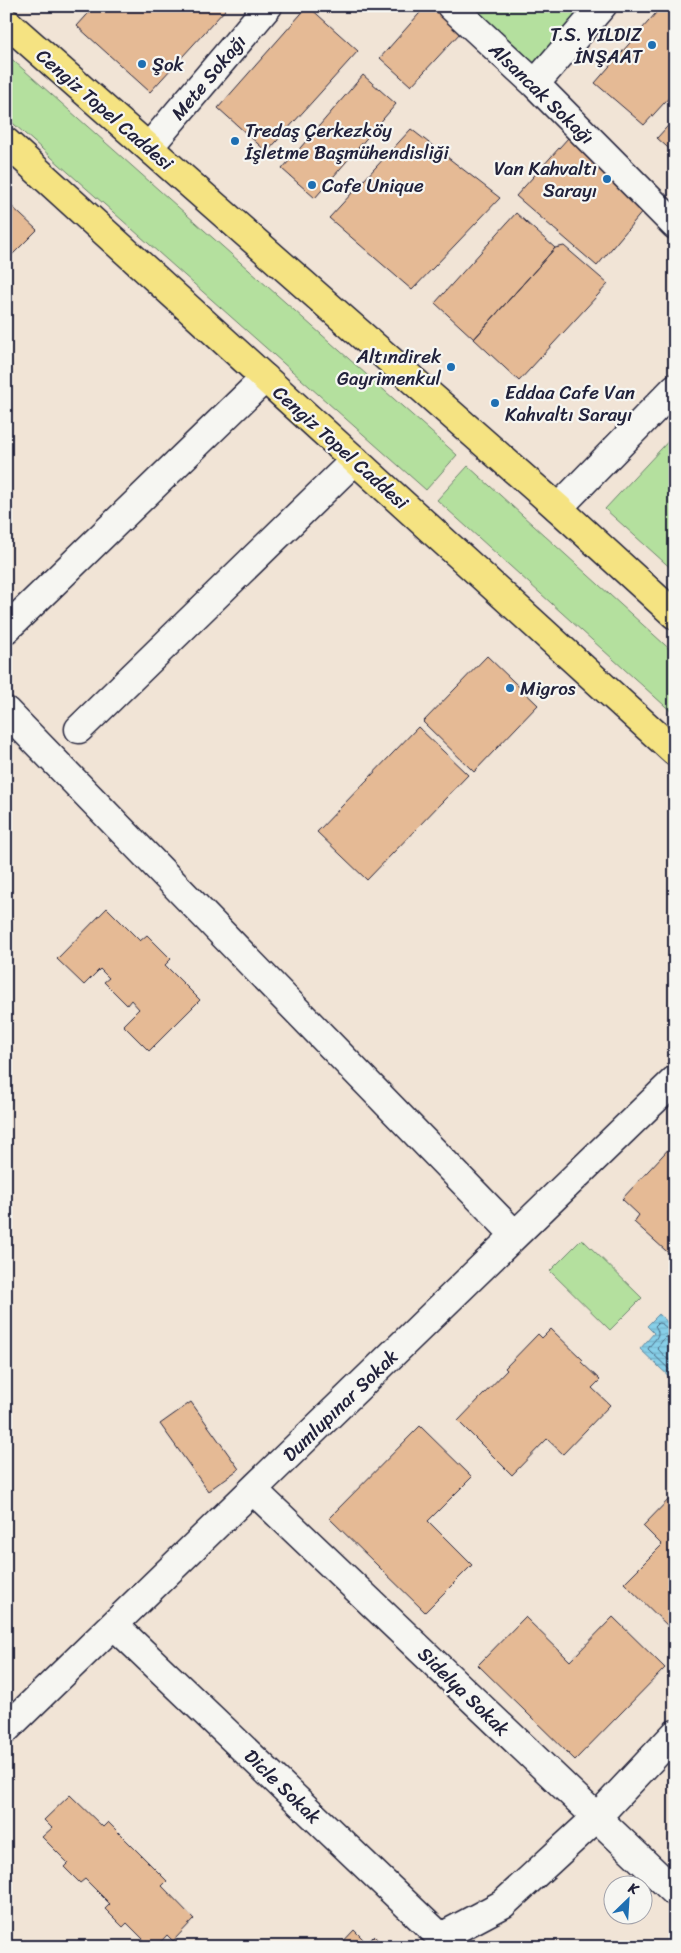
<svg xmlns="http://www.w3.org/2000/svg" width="681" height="1953" viewBox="0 0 681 1953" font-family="Sriracha,sans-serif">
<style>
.green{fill:#b4e09e;stroke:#6b816c}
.water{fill:url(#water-rules);stroke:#5f8aa3}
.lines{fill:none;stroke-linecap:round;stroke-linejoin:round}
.shore{stroke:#4a6780;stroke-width:1}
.building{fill:#e5ba95;stroke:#22223b}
.street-casing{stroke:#22223b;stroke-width:31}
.primary-casing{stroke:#22223b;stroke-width:31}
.street{stroke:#f6f6f2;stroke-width:28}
.primary{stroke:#f5e382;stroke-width:28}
.poi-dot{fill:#1f6fb2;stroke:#f6f6f2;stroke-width:2}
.labels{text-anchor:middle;stroke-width:4.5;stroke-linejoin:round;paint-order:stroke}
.poi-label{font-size:19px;fill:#22223b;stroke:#f6f6f2;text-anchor:start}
.street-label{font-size:19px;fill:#22223b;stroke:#f6f6f2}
</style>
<defs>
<pattern id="water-rules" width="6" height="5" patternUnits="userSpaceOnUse" patternTransform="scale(1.25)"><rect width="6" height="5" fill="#87cfe8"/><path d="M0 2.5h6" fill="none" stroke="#74b1c8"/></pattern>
</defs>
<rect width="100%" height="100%" fill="#f1e4d6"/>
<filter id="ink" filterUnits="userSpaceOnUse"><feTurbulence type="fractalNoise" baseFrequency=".02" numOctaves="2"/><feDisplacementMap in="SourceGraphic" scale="10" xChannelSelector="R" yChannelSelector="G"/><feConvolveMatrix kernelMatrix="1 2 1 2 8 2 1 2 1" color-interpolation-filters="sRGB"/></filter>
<g filter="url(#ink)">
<path class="green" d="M470,6H592L538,67Z
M6,54L457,455L426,490L6,117Z
M675,434V572L605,509Z
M468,466L675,654V715L437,500Z
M582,1239L642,1298L610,1330L550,1271Z"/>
<path class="water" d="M659,1314L675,1329V1382L640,1349L654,1333L647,1326Z"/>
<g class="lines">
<path class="shore" d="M675,1333C667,1332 665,1323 658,1323L655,1326C663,1336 653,1340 648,1349L675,1375
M675,1339L665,1337L657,1348L675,1367"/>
</g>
<path class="building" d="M95,6H221L225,10L150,92L77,26Z
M308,6L358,51L267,152L218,108Z
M426,6H433L461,32L411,86L380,58Z
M662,6H675V91L644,125L595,83Z
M363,75L396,104L315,198L282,169Z
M675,118V154L657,138Z
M411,129L500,198L412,290L329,218Z
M568,138L643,211L597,266L516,196Z
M6,201L37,230L6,261Z
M516,213L555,248L474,339L435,303Z
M564,246L608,284L519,381L474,339L555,248Z
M487,656L538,705L474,772L423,722Z
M418,727L468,775L367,880L317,832Z
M107,908L140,941L147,935L171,959L165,965L200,1000L149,1051L123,1025L139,1009L131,1000L127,1005L104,982L109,978L100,969L84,985L57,959Z
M675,1142V1259L634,1222L639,1215L622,1199Z
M551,1329L583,1360L581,1362L600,1380L592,1388L610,1405L563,1454L547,1439L512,1475L458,1421L507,1370L505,1368L538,1334L542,1338Z
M191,1402L239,1469L208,1491L160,1424Z
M420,1426L472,1477L428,1521L472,1565L425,1612L329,1518Z
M675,1493V1633L624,1583L662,1545L643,1526Z
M525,1617L570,1661L613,1617L665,1668L575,1760L478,1665Z
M70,1795L103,1827L108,1822L167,1881L162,1886L194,1919L173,1941L167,1935L156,1947H151L127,1923L123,1927L105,1909L110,1904L85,1879L80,1883L64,1867L68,1863L42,1837L52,1828L44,1820Z
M354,1930L367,1943L374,1936L385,1947H338Z"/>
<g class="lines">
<defs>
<path id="street" d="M451,6L535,84L675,225
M535,84L602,6
M149,147L268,6
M558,508L675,388
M6,629L265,378
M6,711L515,1235
M79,729L355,460
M253,1490L675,1892
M114,1625L451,1947
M6,1729L675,1080
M441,1937L503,1904L597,1817L675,1734"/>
<path id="primary" d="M6,22L558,508L675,615
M6,142L675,752"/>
</defs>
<use href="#street" class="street-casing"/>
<use href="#primary" class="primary-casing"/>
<use href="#street" class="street"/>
<use href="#primary" class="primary"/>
</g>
</g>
<g class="poi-dot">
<circle cx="652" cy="45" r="5"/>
<circle cx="142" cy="64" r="5"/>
<circle cx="235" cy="141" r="5"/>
<circle cx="607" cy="179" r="5"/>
<circle cx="312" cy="185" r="5"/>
<circle cx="451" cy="367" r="5"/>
<circle cx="495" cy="403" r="5"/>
<circle cx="510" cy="688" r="5"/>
</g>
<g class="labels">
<g class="poi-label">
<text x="642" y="41" text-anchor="end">T.S. YILDIZ<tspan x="642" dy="22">İNŞAAT</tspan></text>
<text x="152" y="71">Şok</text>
<text x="245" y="137">Tredaş Çerkezköy<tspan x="245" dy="22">İşletme Başmühendisliği</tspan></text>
<text x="597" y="175" text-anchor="end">Van Kahvaltı<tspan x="597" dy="22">Sarayı</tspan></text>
<text x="322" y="192">Cafe Unique</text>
<text x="441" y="363" text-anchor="end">Altındirek<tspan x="441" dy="22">Gayrimenkul</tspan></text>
<text x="505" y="399">Eddaa Cafe Van<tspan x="505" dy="22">Kahvaltı Sarayı</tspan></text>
<text x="520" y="695">Migros</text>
</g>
<g class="street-label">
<text transform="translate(208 77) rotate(-50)" y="7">Mete Sokağı</text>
<text transform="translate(542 93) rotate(44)" y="7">Alsancak Sokağı</text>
<text transform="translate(105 109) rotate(41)" y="7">Cengiz Topel Caddesi</text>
<text transform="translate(341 447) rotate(42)" y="7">Cengiz Topel Caddesi</text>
<text transform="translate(340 1405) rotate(-44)" y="7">Dumlupınar Sokak</text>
<text transform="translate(464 1691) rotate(44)" y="7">Sidelya Sokak</text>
<text transform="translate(283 1786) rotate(44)" y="7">Dicle Sokak</text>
</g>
</g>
<rect width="681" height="1953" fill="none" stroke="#f6f6f2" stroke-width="25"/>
<rect x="12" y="12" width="656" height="1928" fill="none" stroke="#22223b" stroke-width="2" filter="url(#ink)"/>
<g transform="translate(628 1900) rotate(25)"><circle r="24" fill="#f6f6f2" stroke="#a1a1a9"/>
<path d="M0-4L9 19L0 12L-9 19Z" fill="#1f6fb2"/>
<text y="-8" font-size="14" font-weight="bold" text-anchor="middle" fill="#22223b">K</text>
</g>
</svg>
